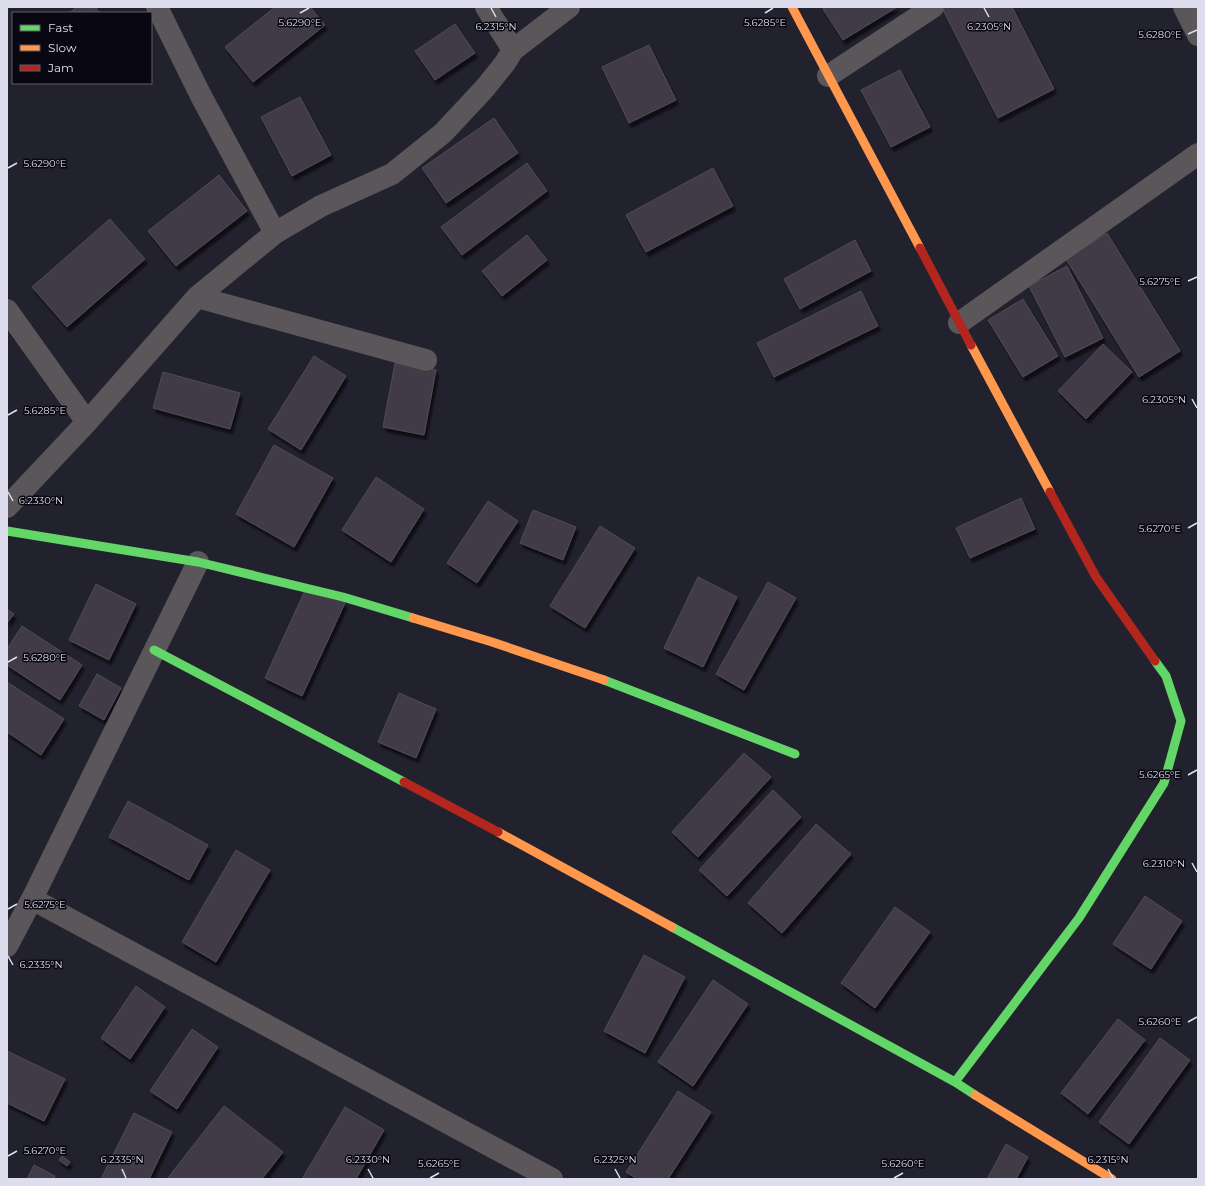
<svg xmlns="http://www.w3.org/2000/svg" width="1205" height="1186" viewBox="0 0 1205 1186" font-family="Montserrat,sans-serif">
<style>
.building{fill:#403b46;stroke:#504c56;filter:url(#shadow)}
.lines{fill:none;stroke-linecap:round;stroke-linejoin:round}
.street{stroke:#5a5659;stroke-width:22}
.fast{stroke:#63d668;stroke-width:9}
.slow{stroke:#ff974d;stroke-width:9}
.jam{stroke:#b3261e;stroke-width:9}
.ticks{fill:none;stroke:#dddded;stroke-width:1.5}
.ticks-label{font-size:10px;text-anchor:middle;fill:#dddded;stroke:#090812;stroke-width:3;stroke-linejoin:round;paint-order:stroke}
</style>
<defs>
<filter id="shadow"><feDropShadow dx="2.5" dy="4.5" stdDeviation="1" flood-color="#0009"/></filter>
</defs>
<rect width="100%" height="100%" fill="#22212e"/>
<path class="building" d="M77,7H95L100,13H69Z
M275,7H310L325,25L253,82L225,47Z
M827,7H897L843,40L823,9Z
M944,7H1012L1054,89L998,118L942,8Z
M455,24L475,53L435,80L415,51Z
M649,45L676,100L629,123L602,67Z
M900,70L930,127L891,147L861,90Z
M300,97L331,155L292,176L261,117Z
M494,118L518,153L446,203L422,168Z
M527,163L547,191L462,255L441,227Z
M713,168L733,206L646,252L626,215Z
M219,175L247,211L176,266L148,231Z
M110,219L145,259L67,327L32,287Z
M1107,233L1180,351L1139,377L1066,259Z
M527,235L547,260L502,296L482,271Z
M855,240L871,271L800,309L784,279Z
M1067,266L1103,338L1065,357L1029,286Z
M861,291L878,326L774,377L757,343Z
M1023,299L1058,356L1023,377L988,320Z
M1103,344L1132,372L1086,419L1058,391Z
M314,356L346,376L301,450L268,429Z
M395,363L436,370L424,435L383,427Z
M163,372L240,393L230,429L153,408Z
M274,445L333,478L294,547L236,514Z
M376,477L424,509L391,562L342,530Z
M1021,498L1035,529L970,558L956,528Z
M488,501L518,521L477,583L447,563Z
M533,510L576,527L563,560L520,543Z
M600,526L635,548L585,628L550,606Z
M698,577L737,597L703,667L664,648Z
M768,582L796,598L744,690L716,674Z
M96,584L136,604L109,660L69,640Z
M307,586L345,603L302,696L265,678Z
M7,609L14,614L7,623Z
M22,626L82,665L60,700L7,665V649Z
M97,674L121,688L104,720L79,706Z
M7,682L64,719L41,755L7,732Z
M399,693L436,709L416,758L378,742Z
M744,753L771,777L698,857L672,832Z
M773,790L801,817L727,896L699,870Z
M128,801L208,845L189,880L109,837Z
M816,824L851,854L782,933L748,903Z
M236,850L270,870L216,962L182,942Z
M1145,896L1182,921L1151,969L1113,944Z
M895,907L930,932L875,1008L841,983Z
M644,955L685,977L645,1053L604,1031Z
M713,980L748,1004L693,1086L658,1062Z
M136,986L165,1007L130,1059L101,1038Z
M1118,1019L1145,1040L1088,1114L1061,1093Z
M192,1029L218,1047L177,1109L150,1091Z
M1160,1038L1190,1060L1129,1144L1099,1122Z
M7,1051L65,1079L44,1121L7,1103Z
M678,1091L711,1112L668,1179H637L626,1172Z
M224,1106L283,1152L262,1179H167Z
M345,1107L384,1130L356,1179H302Z
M134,1113L172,1132L149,1179H101Z
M1006,1144L1028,1157L1016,1179H987Z
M62,1156L70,1162L67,1166L59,1160Z
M34,1165L55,1176L54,1179H27Z"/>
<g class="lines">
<path class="street" d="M157,7L201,96L275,233
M1184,7L1198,35
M513,50L569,7
M828,76L933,7
M197,297L426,360
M7,310L87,422
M959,323L1198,154
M7,507L87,422L197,297L275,233L321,206L392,174L443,133L485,88L505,63L513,50L486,7
M32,899L552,1179
M7,946L32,899L198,562"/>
<path class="fast" d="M7,531L198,562L343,597L413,618
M154,650L404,782
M604,680L795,754
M672,927L955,1082
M975,1095L955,1082L1079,918L1164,783L1181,721L1166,676L1155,661"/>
<path class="slow" d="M792,7L920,248
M971,345L1050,492
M413,618L492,642L604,680
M498,832L672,927
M975,1095L1112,1179"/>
<path class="jam" d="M920,248L971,345
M1050,492L1096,577L1155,661
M404,782L498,832"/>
</g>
<path class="ticks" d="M491,8L496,17M984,8L989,17M300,13L309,8M765,13L773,8M1188,34L1197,30M8,168L17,163M1188,281L1197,277M1192,399L1197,408M8,415L17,410M8,492L13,501M1188,528L1197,523M8,662L17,657M1188,775L1197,770M1192,863L1197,872M8,909L17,904M8,956L13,965M1188,1022L1197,1017M8,1156L17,1151M122,1169L126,1178M368,1169L373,1178M615,1169L620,1178M1108,1169L1113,1178M430,1178L439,1173M894,1178L903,1173"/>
<g class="ticks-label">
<text x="765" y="26">5.6285°E</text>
<text x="300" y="26">5.6290°E</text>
<text x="989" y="30">6.2305°N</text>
<text x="496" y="30">6.2315°N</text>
<text x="1160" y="38">5.6280°E</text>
<text x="45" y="167">5.6290°E</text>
<text x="1160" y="285">5.6275°E</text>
<text x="1164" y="403">6.2305°N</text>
<text x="45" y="414">5.6285°E</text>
<text x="41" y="504">6.2330°N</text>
<text x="1160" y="532">5.6270°E</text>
<text x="45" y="661">5.6280°E</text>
<text x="1160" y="778">5.6265°E</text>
<text x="1164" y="867">6.2310°N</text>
<text x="45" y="908">5.6275°E</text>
<text x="41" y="968">6.2335°N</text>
<text x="1160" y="1025">5.6260°E</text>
<text x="45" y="1154">5.6270°E</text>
<text x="122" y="1163">6.2335°N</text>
<text x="368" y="1163">6.2330°N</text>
<text x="615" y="1163">6.2325°N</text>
<text x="1108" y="1163">6.2315°N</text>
<text x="439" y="1167">5.6265°E</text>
<text x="903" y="1167">5.6260°E</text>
</g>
<rect width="1205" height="1186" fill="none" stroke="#dddded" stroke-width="16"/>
<rect x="12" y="12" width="140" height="72" fill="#090812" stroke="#5e5d6a"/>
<rect x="20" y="25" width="20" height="6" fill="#63d668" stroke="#5e5d6a"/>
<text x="48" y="32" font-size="12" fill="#dddded">Fast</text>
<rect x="20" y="45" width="20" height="6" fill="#ff974d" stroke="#5e5d6a"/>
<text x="48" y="52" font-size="12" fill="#dddded">Slow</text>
<rect x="20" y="65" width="20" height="6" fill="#b3261e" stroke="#5e5d6a"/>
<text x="48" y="72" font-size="12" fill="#dddded">Jam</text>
</svg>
